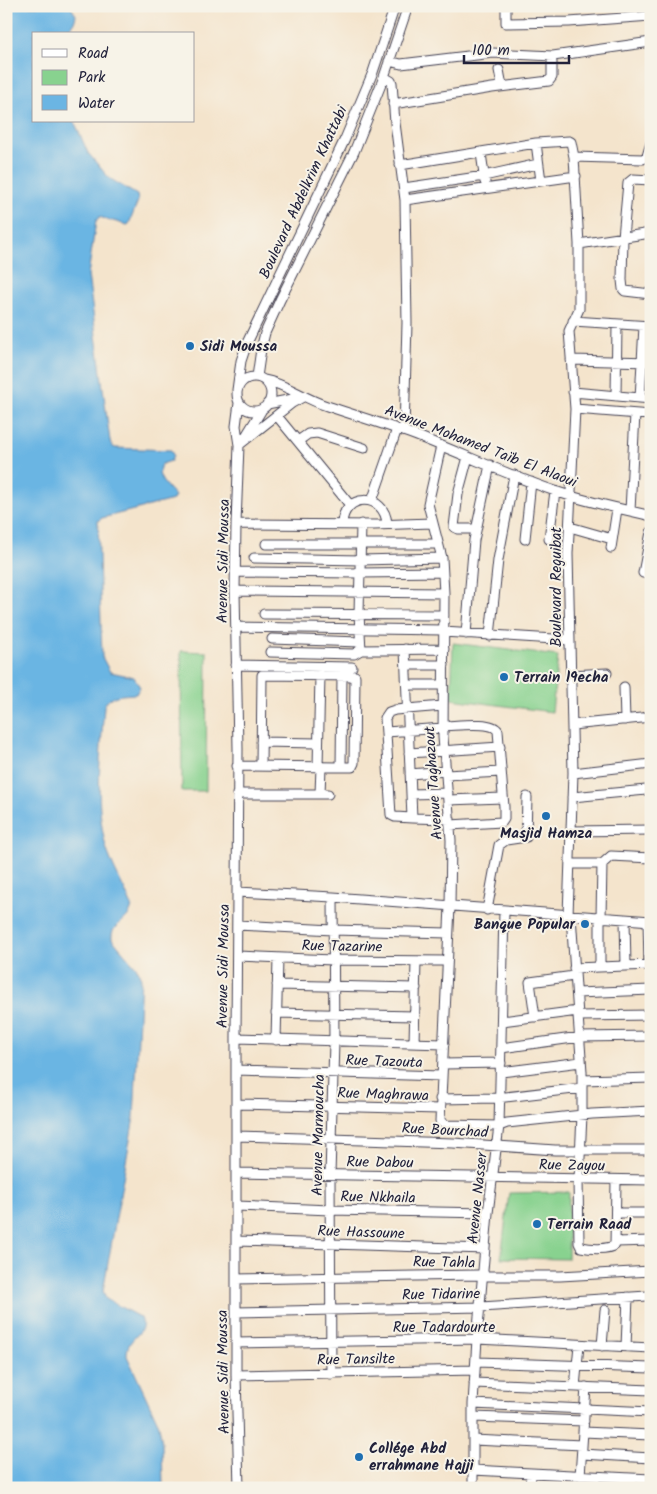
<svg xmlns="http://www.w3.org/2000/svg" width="657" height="1494" viewBox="0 0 657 1494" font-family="Kalam,sans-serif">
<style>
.green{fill:#88d28f;stroke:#557a65}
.water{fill:#6bb5e3;stroke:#466c8f}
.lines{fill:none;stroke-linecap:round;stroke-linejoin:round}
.minor-casing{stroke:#423f51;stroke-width:11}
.minor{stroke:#fff;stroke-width:9}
.poi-dot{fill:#1f6fb2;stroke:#f7f3e8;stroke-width:2}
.labels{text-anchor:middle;stroke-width:4;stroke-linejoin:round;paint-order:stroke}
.street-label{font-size:15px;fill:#22223b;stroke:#f7f3e8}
.poi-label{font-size:15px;font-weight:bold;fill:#22223b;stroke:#f7f3e8;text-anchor:start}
</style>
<rect width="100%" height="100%" fill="#f7f3e8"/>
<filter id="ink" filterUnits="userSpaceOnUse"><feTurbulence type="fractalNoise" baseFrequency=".02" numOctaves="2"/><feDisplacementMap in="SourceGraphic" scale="10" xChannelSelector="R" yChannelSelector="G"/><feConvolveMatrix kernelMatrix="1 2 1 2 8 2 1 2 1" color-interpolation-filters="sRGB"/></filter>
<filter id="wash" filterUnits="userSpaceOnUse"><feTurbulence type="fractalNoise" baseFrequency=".0096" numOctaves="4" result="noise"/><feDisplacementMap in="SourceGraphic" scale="20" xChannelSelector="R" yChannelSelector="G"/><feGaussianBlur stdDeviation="1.12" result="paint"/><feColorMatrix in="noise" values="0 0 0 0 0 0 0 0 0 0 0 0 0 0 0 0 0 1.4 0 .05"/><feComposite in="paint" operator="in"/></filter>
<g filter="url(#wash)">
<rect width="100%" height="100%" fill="#f4e4cc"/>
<path class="green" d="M453,643L558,656L552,712L451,699Z
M181,651L207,652L206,791H182Z
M569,1192L568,1259L501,1258L509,1193Z"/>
<path class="water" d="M6,6H70L76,15C72,39 53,34 34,34V121H74L88,153L109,178L137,195L138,201L129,224L127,225L99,217L96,221L88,275L110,441L111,445L115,448L171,450L173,455L171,461L162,464C153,476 168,487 175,496L173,500L102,518L98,521L102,657L110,672L134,677L140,687L136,694C124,695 109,694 104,706C101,752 94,801 106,847C112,867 124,887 132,906C129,924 110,923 112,939L136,967L141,978L134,1117L103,1291L106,1299L141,1318C148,1336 126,1335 127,1356L159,1425L162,1444L163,1488H6Z"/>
</g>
<g filter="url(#ink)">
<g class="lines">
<defs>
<path id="minor" d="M506,6V23L569,22L651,16
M389,61L401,64L493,53L553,56L651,42
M499,70L502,86
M384,77L391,81L392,83L395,123L405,200L407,323L404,431
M393,104L492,88L549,81L552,77V62
M536,143L541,181
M481,153L485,182
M400,165L536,143L569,141L571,142L574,157
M651,180L633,179L628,183L623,237L622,280L623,289L625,291L651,294
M404,188L484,176L538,164
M405,200L576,176
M579,244L651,233
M573,321L651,326
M571,360L651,362
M237 394a17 17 0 1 1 34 0a17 17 0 1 1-34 0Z
M257,377L261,349L265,333L280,300L354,152L384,77L408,6
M264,380C287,384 304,399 327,406C357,416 387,425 417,436C463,454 508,475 555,491C586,502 619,508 651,516
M237,390L241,361L247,343L345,139L373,72L395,6
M573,392L651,399
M616,396L617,325
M640,398L644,326
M239,403L236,426L239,445L236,524L235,591L238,749L236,1038V1375L239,1488
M267,404L298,398
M575,409L651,415
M277,416L350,505
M244,439L263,408
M298,441L308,434L317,433L364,448
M239,445L292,403L303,397
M441,446L428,504L442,558L444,593L443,737L451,840L450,906L440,1121L445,1125L499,1126L507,1123L592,1114L651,1111
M468,457L458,494L454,527L458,529H476
M372,501L397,429
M630,511L635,414
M236,524L374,525L432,523
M342,524C343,493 385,492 387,524
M570,527L612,539
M525,539L531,482
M549,539L555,491
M266,544H438
M611,548L617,509
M254,558L361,560L442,558
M235,572L360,573L442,572
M643,573L651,532
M235,591L444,593
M264,614L444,615
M236,627L443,630
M443,632L570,640
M466,634L474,540L490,465
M490,636L498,560L514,475
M272,639L360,642
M405,649L412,818L450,819
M361,650L359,614L361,524
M270,652L354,654L361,650L444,649
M236,665L352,667
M406,665H444
M571,675L607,673
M407,685H443
M624,687L625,720
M572,725L651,717
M443,726C455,726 492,720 498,731L504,807V819L502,822L450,825
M386,732L443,728
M261,742L318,743
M409,753L500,747
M237,766L341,767H352L354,763L355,676L262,675L261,766
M318,767L320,675
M341,767L342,675
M573,773L651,764
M410,774L446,771
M446,775L501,772
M237,794H328
M320,794L321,767
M411,794L448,793
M572,797L646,790
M448,800L503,798
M412,818L395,817L391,815L385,718L389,712L395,710L443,706
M571,831L651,830
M571,864H602L611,856L651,858
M237,892L333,897L651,921
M487,910L499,845L506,840L526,837L527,797
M568,915L573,773L568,554L575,409L569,331L579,309V244L574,157L643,159L647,156L651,143
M571,916L582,1072V1115L579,1179
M600,917V967
M601,918L602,864
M625,920L626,966
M648,921L649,965
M237,925L333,930L448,933
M237,956L333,960L447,961
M574,968L651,965
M277,985L416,988
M577,993L651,990
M276,1013L415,1016
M579,1016L651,1015
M535,1017L530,982L574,976
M502,1021L578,1011
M236,1038L444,1044
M276,1040L278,958
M414,1043L416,961
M501,1048L580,1037L651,1036
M443,1064L501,1063
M236,1070L441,1076
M501,1072L581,1062
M582,1080L651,1078
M440,1099L497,1098L582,1088
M237,1104L440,1109
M237,1136L453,1143L555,1150H651
M237,1173L651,1180
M578,1179L579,1243L581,1247C591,1249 607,1250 615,1245L616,1180
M237,1206L330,1210L488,1213
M616,1213H651
M237,1241L485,1249
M616,1242L651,1241
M236,1279L477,1275L483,1276H560L651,1271
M236,1312L481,1307L647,1296
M236,1343L477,1339L651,1348
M602,1346L605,1310
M626,1347L628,1297
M476,1362L651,1368
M331,1374L330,1175L334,1042L333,897
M236,1375L475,1370
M474,1383L651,1390
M575,1387L579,1345
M473,1404L651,1412
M473,1417L584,1421
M583,1432L651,1435
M473,1440L582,1445
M582,1454L651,1458
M473,1470L651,1479
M580,1476L586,1387
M473,1488V1404L477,1339L488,1213L499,1126L504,911
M530,1488L531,1473"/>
</defs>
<use href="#minor" class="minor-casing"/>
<use href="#minor" class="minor"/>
</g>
</g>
<g class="poi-dot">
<circle cx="190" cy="346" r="5"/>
<circle cx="504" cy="677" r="5"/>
<circle cx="546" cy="816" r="5"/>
<circle cx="585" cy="924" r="5"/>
<circle cx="537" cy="1224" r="5"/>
<circle cx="359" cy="1457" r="5"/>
</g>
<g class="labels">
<g class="street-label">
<text transform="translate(303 192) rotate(-65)" y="5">Boulevard Abdelkrim Khattabi</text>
<text transform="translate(481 446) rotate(21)" y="5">Avenue Mohamed Taïb El Alaoui</text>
<text transform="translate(223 561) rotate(-89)" y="5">Avenue Sidi Moussa</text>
<text transform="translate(556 587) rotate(-90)" y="5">Boulevard Reguibat</text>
<text transform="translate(433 783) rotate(-94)" y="5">Avenue Taghazout</text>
<text transform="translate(342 946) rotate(1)" y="5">Rue Tazarine</text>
<text transform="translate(223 966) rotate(-89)" y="5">Avenue Sidi Moussa</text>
<text transform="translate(384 1061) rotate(2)" y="5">Rue Tazouta</text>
<text transform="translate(383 1094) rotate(2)" y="5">Rue Maghrawa</text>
<text transform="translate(445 1130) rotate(3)" y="5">Rue Bourchad</text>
<text transform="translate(318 1135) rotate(-89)" y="5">Avenue Marmoucha</text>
<text transform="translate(380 1162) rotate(1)" y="5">Rue Dabou</text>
<text transform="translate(572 1165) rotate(1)" y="5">Rue Zayou</text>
<text transform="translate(378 1197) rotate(1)" y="5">Rue Nkhaila</text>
<text transform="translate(477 1198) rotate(-84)" y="5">Avenue Nasser</text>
<text transform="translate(361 1232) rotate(2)" y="5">Rue Hassoune</text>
<text transform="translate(444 1262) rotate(1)" y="5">Rue Tahla</text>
<text transform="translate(441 1294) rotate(-1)" y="5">Rue Tidarine</text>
<text x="444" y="1332">Rue Tadardourte</text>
<text transform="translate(356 1359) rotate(-1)" y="5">Rue Tansilte</text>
<text transform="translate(223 1372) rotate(-91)" y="5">Avenue Sidi Moussa</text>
</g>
<g class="poi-label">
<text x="200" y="351">Sidi Moussa</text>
<text x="514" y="682">Terrain l9echa</text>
<text x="546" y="838" text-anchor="middle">Masjid Hamza</text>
<text x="575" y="929" text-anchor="end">Banque Popular</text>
<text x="547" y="1229">Terrain Raad</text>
<text x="369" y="1453">Collége Abd<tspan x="369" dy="17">errahmane Hajji</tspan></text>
</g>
</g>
<rect width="657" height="1494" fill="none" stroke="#f7f3e8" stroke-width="25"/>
<rect x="32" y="32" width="162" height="90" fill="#f7f3e8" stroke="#a29fa3"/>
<rect x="42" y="49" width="25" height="8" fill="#ffffff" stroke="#a29fa3"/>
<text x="78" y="58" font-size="15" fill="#22223b">Road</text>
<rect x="42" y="70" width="25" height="15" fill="#88d28f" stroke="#a29fa3"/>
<text x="78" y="82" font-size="15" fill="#22223b">Park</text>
<rect x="42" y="95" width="25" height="15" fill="#6bb5e3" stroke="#a29fa3"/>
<text x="78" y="108" font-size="15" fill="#22223b">Water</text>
<path d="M464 55v8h105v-8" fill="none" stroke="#22223b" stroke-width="2.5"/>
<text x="472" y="55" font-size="15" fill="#22223b" stroke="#f7f3e8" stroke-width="4" paint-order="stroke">100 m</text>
</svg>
